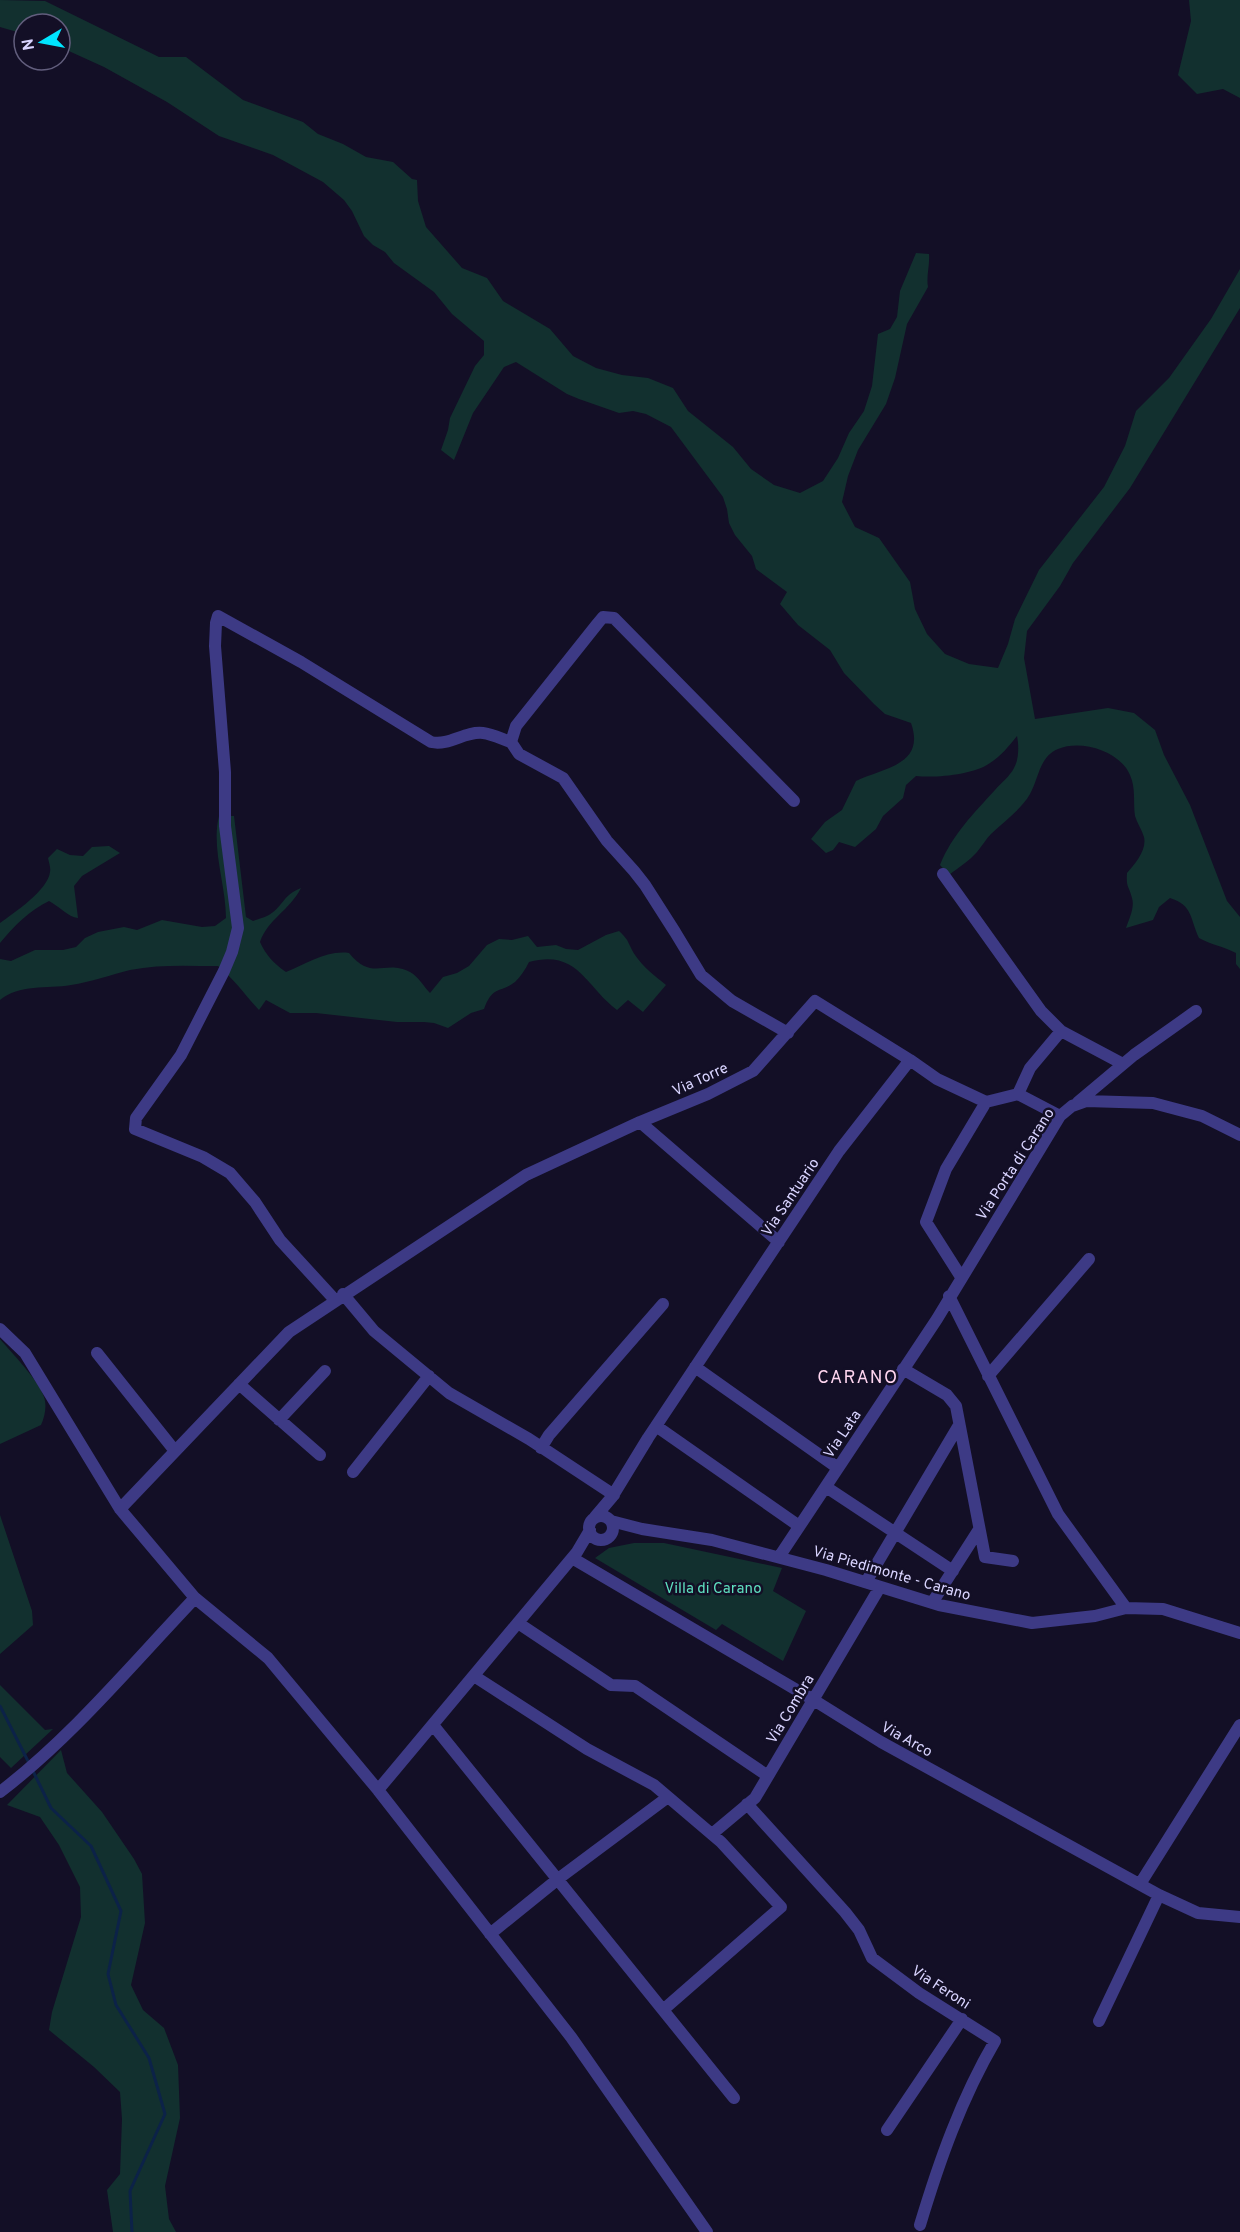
<svg xmlns="http://www.w3.org/2000/svg" width="1240" height="2232" viewBox="0 0 1240 2232" font-family="Overpass,sans-serif">
<style>
.green{fill:#12302f}
.lines{fill:none;stroke-linecap:round;stroke-linejoin:round}
.stream{stroke:#0c2248;stroke-width:3}
.minor{stroke:#3d3a85;stroke-width:12}
.labels{text-anchor:middle;stroke-width:5;stroke-linejoin:round;paint-order:stroke}
.street-label{font-size:15px;fill:#d9d4ff;stroke:#130f26}
.park-label{font-size:15px;fill:#5fe0c0;stroke:#130f26}
.quarter-label{font-size:18px;letter-spacing:1.5px;fill:#ffd6f0;stroke:#130f26}
</style>
<rect width="100%" height="100%" fill="#130f26"/>
<path class="green" d="M0,0L45,1L159,57H186L243,100L303,122L318,134L343,144L366,157L393,162L412,179L417,180L418,201L426,227L462,268L487,278L503,301L550,329L573,356L596,368L622,375L648,378L673,388L688,411L733,447L751,469L774,485L800,493L823,481L838,458L849,433L864,411L872,386L878,334L890,329L897,317L900,291L916,253L929,254C930,265 926,277 928,287L907,324L895,378L886,404L858,450L848,476L842,502L855,527L879,538L910,582L915,609L927,634L945,654L969,664L998,668L1008,644L1015,619L1039,570L1104,487L1125,446L1136,411L1169,378L1211,319L1240,269V308L1130,488L1073,563L1060,586L1027,631L1024,658L1035,719L1108,708L1134,713L1155,730L1164,755L1190,805L1227,901L1240,917V969L1236,964V953C1223,946 1211,945 1199,938C1190,919 1193,905 1170,898L1159,907L1153,920L1126,928C1129,919 1135,907 1132,898C1129,885 1126,889 1127,873C1135,864 1147,850 1144,837C1142,830 1137,823 1135,816C1133,802 1136,788 1130,775C1120,751 1081,739 1058,749C1039,757 1039,778 1030,794C1021,810 1004,821 991,834C986,839 982,846 977,852C969,861 958,868 949,875L940,865C952,835 974,813 995,790C1001,783 1010,776 1014,768C1019,759 1019,746 1017,736C1009,746 1001,756 990,763C973,775 936,778 916,776L906,785L903,798L883,816L876,829L855,847L839,842L833,850L826,853L811,839L825,822L842,810L856,781C883,768 926,765 911,723L885,714L874,704L844,673L830,650L798,625L780,604L787,592L756,569L752,556L735,535L729,523L727,509L723,497L671,427L646,414L633,411L619,413L579,399L567,394L516,362L504,367L473,413L454,460L441,450L448,430L450,418L475,366L484,355V341L452,314L434,292L394,263L385,252L373,245L364,236L352,211L344,200L323,182L273,155L219,136L167,102L104,67L60,47V24H24V34L0,27Z
M1189,0H1240V98L1223,89L1197,94L1178,75L1191,21Z
M219,816H234L246,917L253,921C258,919 263,918 267,916C283,908 282,895 301,888C289,911 268,919 260,942C266,955 273,963 286,972C307,964 326,950 349,953C373,982 384,959 410,972C419,977 423,986 430,993L443,977L457,973L469,966L487,945L499,939L512,940L528,936L537,947L556,945L566,949L578,950L606,935L619,931C630,941 628,944 635,955C643,967 655,976 666,985L643,1012L628,1000L617,1010C585,986 578,949 529,962C525,970 521,976 515,982C499,994 493,985 484,1009L471,1013L448,1028L434,1023L424,1022H397L316,1013H290L266,1000L259,1010C245,995 234,979 218,966C189,966 159,964 130,970C110,975 91,982 71,985C47,989 19,984 0,1000V959L11,961L35,950H63L76,947L85,938L98,932L124,927L137,930L162,920L202,927L215,926L226,918C226,885 211,848 219,816Z
M109,846L120,853L82,876L74,886L78,918C68,917 59,906 49,901C30,910 14,926 0,943V923C14,913 48,890 50,872C51,868 49,863 48,858L57,849L70,855L83,856L92,847Z
M0,1339C11,1352 40,1382 44,1397C47,1406 45,1416 41,1425L0,1444Z
M0,1515L32,1611L33,1625L0,1654Z
M634,1543H664L782,1568L773,1591L806,1611L783,1661L722,1624L716,1630L595,1558L609,1548Z
M0,1685L45,1730L53,1729L11,1768L0,1757Z
M61,1750L67,1773L102,1812L134,1859L142,1874L145,1923L131,1985L143,2010L164,2028L178,2065L180,2118L165,2186L169,2219L176,2232H113L107,2190L120,2174L122,2119L120,2092L94,2067L49,2030L52,2012L81,1917L80,1887L59,1845L40,1817L7,1805Z"/>
<g class="lines">
<path class="stream" d="M0,1706L29,1763
M32,1769L51,1808L91,1846L121,1911L108,1974L116,2005L149,2058L165,2114L130,2191L132,2232"/>
<path class="minor" d="M511,742L519,754L563,778L607,841L634,871L645,885L675,932L701,975L732,1001L788,1033
M943,874L1041,1011L1061,1031L1123,1064
M1018,1094L1030,1068L1061,1031
M1078,1102L1134,1055L1196,1011
M640,1122L779,1242
M961,1277L926,1222L946,1169L986,1102
M343,1294L374,1331L449,1393L529,1439L614,1495
M949,1296L1058,1514L1126,1608
M335,1300L280,1240L255,1202L230,1173L203,1157L135,1129L136,1118L181,1055L224,971L232,952L238,928L225,826V772L215,646L216,623L218,616L301,662L431,742C450,746 464,731 483,733C492,734 502,739 511,742L516,726L598,623L603,617L614,618L794,801
M0,1329L25,1353L120,1509L195,1598L268,1658L378,1790L571,2037L707,2232
M97,1353L175,1451
M695,1367L838,1468
M903,1369L947,1395L956,1406L985,1557L1013,1561
M988,1376L1089,1259
M239,1384L320,1455
M279,1420L325,1371
M656,1426L799,1526
M541,1448L549,1435L663,1304
M353,1472L429,1376
M826,1487L953,1571
M120,1509L289,1332L526,1175L640,1122L708,1094L753,1071L815,1001L910,1060
M589 1528a12 12 0 1 1 24 0a12 12 0 1 1-24 0Z
M595,1517L612,1497L648,1438L839,1151L910,1060L937,1079L986,1102L1018,1094L1060,1116
M611,1521L642,1529L712,1540L826,1570L939,1605L1032,1623L1095,1616L1126,1608L1163,1609L1240,1633
M779,1557L937,1319L1060,1116L1072,1106L1086,1101L1153,1103L1202,1116L1240,1135
M572,1558L812,1699L881,1742L1159,1895L1198,1913L1240,1917
M866,1582L959,1425
M932,1603L978,1531
M518,1623L611,1685L635,1686L768,1776
M474,1676L587,1749L654,1785L721,1842L781,1907L663,2010
M433,1725L734,2098
M378,1790L577,1552L590,1530
M0,1792C72,1737 132,1664 195,1598
M747,1804L845,1912L859,1930L872,1958L919,1993L995,2041C961,2099 939,2162 920,2225
M712,1834L755,1798L880,1587
M1140,1884L1240,1725
M490,1934L558,1879L668,1797
M1099,2021L1159,1895
M887,2130L962,2019"/>
</g>
<g class="labels">
<g class="street-label">
<text transform="translate(700 1079) rotate(-25)" y="5">Via Torre</text>
<text transform="translate(1015 1164) rotate(-57)" y="5">Via Porta di Carano</text>
<text transform="translate(790 1197) rotate(-56)" y="5">Via Santuario</text>
<text transform="translate(842 1434) rotate(-56)" y="5">Via Lata</text>
<text transform="translate(892 1573) rotate(16)" y="5">Via Piedimonte - Carano</text>
<text transform="translate(790 1709) rotate(-59)" y="5">Via Combra</text>
<text transform="translate(907 1739) rotate(29)" y="5">Via Arco</text>
<text transform="translate(941 1987) rotate(33)" y="5">Via Feroni</text>
</g>
<g class="park-label">
<text x="713" y="1593">Villa di Carano</text>
</g>
<g class="quarter-label">
<text x="858" y="1383">CARANO</text>
</g>
</g>
<g transform="translate(42 42) rotate(260)"><circle r="28" fill="#130f26" stroke="#625e7d" stroke-width="1.5"/>
<path d="M0-4.5L10 22L0 15L-10 22Z" fill="#00e5ff"/>
<text y="-9" font-size="16" font-weight="bold" text-anchor="middle" fill="#d9d4ff">N</text>
</g>
</svg>
